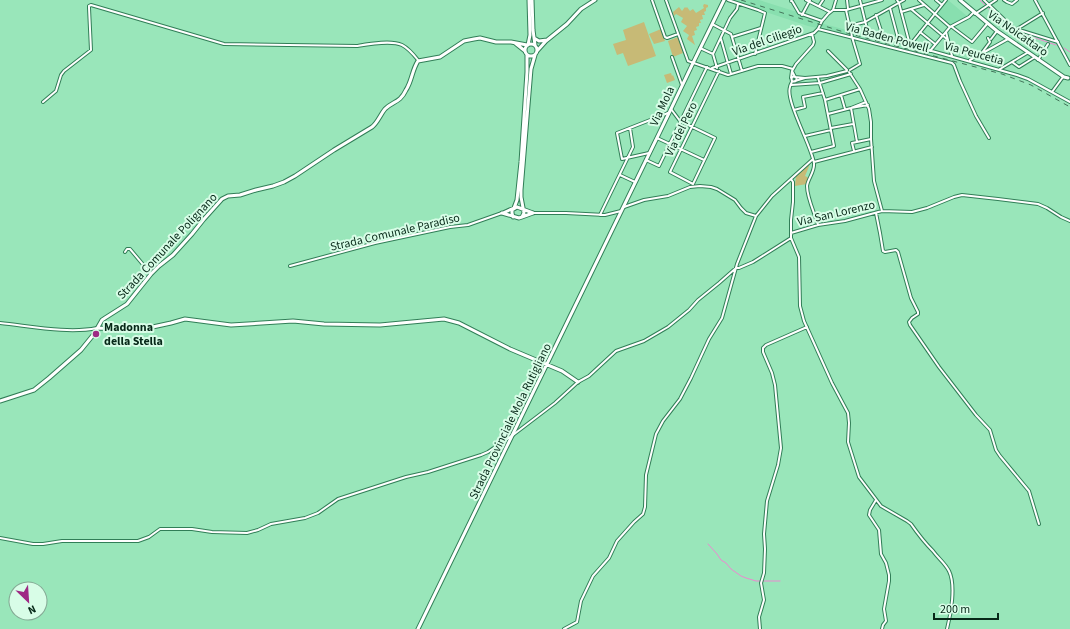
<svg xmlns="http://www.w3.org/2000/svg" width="1070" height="629" viewBox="0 0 1070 629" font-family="'Source Sans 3',sans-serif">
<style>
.built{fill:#88dfaf}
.green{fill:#c7ba76}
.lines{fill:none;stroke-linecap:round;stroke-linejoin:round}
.stream{stroke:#ec89d0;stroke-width:1}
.street-casing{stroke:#317e57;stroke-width:4}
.secondary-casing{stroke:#317e57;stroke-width:5}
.street{stroke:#fff;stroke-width:2}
.secondary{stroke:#fff;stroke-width:3}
.rail{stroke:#427459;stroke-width:1;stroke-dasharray:5 5;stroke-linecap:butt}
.poi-dot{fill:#9e2a84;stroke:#d8fde7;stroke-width:1.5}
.labels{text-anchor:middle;stroke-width:4;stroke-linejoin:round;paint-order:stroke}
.street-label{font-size:12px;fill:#072818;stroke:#d8fde7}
.poi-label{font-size:12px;font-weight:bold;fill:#072818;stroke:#d8fde7;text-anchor:start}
</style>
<rect width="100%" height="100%" fill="#99e6ba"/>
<path class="built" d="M730,0H759L797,12L798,14L817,20L824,24L854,32V36L818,26L817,28L808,26Z
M948,0L967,16L950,25L937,14Z"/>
<path class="green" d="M704,4L708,5V7L706,8V11L704,12L705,15H702L703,19L700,20L701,23H699V26L696,27L697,30L694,31L695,35L692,36L695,45L687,39L689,35L683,31L687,26L681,22L683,18L676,14L674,16L673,12L679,7L682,11L685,7L686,8L687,7L690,11L693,9L696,13L704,8L703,6Z
M644,22L656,56L628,66L623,53L617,55L613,44L626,40L623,30Z
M661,29L665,41L654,44L649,34Z
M678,37L683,53L673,57L668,41Z
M671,73L672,76L673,75L675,80L667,83L664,75Z
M810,164L805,176L809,178L807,184L795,186L796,176Z"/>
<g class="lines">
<path class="stream" d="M980,0L985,5
M988,8L1012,30L1056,45
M1064,48L1070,52
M708,544L717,554L721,560L726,563L731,569L741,576L746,578L756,581H780"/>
<defs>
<path id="street" d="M652,0L665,37L667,38L678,34
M666,0L688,61L728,75L758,66H782L793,69
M728,0L758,10L765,13L755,54
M806,0L830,12
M847,0L848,9
M860,0L868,33L1017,75L1028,79L1070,102
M897,0L899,3L910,45
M919,0L950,27
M936,0L942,5
M984,0L1013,28L1058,42
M1004,0L1007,2L1012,4L1017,0
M1035,0L1070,65
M791,1H792L799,13L822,21
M819,6L823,0
M890,8L899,42
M911,9L948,40
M833,10H846L882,0
M846,10L852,37L860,64L850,70
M901,12L924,5
M975,14L996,0
M802,15L810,0
M876,15L883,37
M712,24L731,34L742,71
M849,26L865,22L904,0
M952,27L972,42L987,24
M818,29L952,63L954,65L960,81L976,116L989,138
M1017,29L1043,13
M920,32L935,44
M946,32L952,56
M732,37L761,28
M721,39L731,74
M991,39L997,31
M910,45L946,0
M700,48L713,54L717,68
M828,51L847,70
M930,51L950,27L969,17L974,12
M713,54L730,18L737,9L738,4
M981,54L990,42L988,38
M672,57L682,85
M970,60L1008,39
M1038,60L1048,44
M1012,62L1019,67L1035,57
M712,68L814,33L818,29L822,21L828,14L833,10L836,0
M1000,69L1027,53
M792,71L796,64L813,45L814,42L812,34
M849,72L860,89L869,109L871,122V139L874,181L882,211
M791.5 79a2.5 2.5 0 1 1 5 0a2.5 2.5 0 1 1-5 0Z
M791,78L792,71L795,77L805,78L795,81
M805,78L827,76L847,71
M792,81C792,83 790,85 790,87C785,100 811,145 814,163C815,172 808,178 807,186C807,198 815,214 818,225
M791,85L820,83L851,74
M1052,92L1063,77
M841,95L845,109
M825,100L860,89
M43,102L56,91L61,75L64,71L91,50L89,8V6L91,5L224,44L357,46C369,44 391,40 402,45C408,48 414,55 418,60
M671,109L680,121L715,138L693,184L670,172L719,71
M794,110L805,107L803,97L823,93
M828,114L851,108L866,102
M831,128L853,124
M805,136L831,130
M657,138L704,160
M857,142L851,108L868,105
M854,151L852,143L871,139
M811,152L834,146L825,100L818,78
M649,153L622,159L617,133L668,113
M646,160L659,166L707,67
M814,162L872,147
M620,175L635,182
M791,179L793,182V202L791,220V238L799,257L800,306L804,321L832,383L848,413L849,423L848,442L859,477L881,506L907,521L911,524C918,534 925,543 933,551C938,558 945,563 949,571C956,585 951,614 947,629
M624,207L644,200L668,196L690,187L700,186L711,187L717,189L735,200L741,208L746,213L756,216
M533,213H566L605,215L621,211
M876,213L880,233L883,251L885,252L896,250L898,252L911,298L918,312V314L912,318L909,322L910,325L939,367L976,415L990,430L996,450L1000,456L1029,491L1039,524
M600,215L633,147L630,128
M791,233L818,225L845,221L882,211L912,212L927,208L954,197L962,195L998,199L1038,204L1047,208L1061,217L1070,221
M125,252L127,249H130L151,274
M290,266L375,243L450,227L468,225L502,213
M0,323C30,326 68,334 97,328
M876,500L870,510L869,515L879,530L881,554L886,563L889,575V581L884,609L886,621L883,625L882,629
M0,538L33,544H43L62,541H138L149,537L160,529H192L212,532L247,533L258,530L271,524L305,518L318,513L338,499L406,477L428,472L481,455L488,452L513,435L555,403L578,382L589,376L616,351L644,341L668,327L689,310L698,300L719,283L736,268H739L753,262L791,238
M564,629L577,622L581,601L593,576L609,558L617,541L634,522L643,514L645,507L646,475L656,434L663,421L680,399L691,378L709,339L722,318L737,264L756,216L772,196L813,159
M760,629L759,617L764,600L761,583L764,573L765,549L764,534L767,501L778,465L781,448L775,385L772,373L763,352V348L766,345L807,327"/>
<path id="secondary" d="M532,0L533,30L535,45
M960,0L997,31L1064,77L1068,78
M534,38L539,41L547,40
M515,43L525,51
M525 50a6 6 0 1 1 12 0a6 6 0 1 1-12 0Z
M528,45L530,35L529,0
M537,51L546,41L567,24L581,9L595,0
M502,213L519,218L522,217L524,213L521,197V190L531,69L535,55
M503,213L514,208L517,200L521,162L527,72V55
M513,217L512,213V210L517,207L533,213
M522,217L533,213
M98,328L125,329L148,328L171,323L185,319L231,325L293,321L324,324L380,325L444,319L459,323L510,349L562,371L578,382
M0,401L34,390L49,378L81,350L94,334L102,320L105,318L127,304L151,274L159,266L173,255L192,234L204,219L222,199L228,196L240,195L256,190L273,186L284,182L295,176L334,150L372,127C378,122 380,115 385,109C393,101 400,103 406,90C412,81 412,70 418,61L440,57L464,41L474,39L480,38L496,42H511L527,45
M418,629L670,111L693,63L724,0"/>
</defs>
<use href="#street" class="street-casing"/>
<use href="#secondary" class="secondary-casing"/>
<use href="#street" class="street"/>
<use href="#secondary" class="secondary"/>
<path class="rail" d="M741,0L847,33L1002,74L1031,85L1070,107"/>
</g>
<circle class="poi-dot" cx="96" cy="334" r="4"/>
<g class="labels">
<g class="street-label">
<text transform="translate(1018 33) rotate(35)" y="4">Via Noicattaro</text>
<text transform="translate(887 37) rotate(15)" y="4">Via Baden Powell</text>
<text transform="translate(767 40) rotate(-19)" y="4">Via del Ciliegio</text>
<text transform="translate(974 53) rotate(15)" y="4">Via Peucetia</text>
<text transform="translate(662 106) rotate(-65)" y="4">Via Mola</text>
<text transform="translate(681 129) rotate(-64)" y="4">Via del Pero</text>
<text transform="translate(836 213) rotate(-13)" y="4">Via San Lorenzo</text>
<text transform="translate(395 232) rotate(-13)" y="4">Strada Comunale Paradiso</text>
<text transform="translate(167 246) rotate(-47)" y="4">Strada Comunale Polignano</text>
<text transform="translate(510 421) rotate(-64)" y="4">Strada Provinciale Mola Rutigliano</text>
</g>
<g class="poi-label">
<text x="104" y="331">Madonna<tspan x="104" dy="14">della Stella</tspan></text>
</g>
</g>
<g transform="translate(28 601) rotate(155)"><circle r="19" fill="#d8fde7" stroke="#84a894"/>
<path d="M0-3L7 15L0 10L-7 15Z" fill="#9e2a84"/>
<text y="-6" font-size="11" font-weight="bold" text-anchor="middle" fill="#072818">N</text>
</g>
<path d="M934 613v6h64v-6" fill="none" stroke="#072818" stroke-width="2"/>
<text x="940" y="613" font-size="12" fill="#072818" stroke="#d8fde7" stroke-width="3" paint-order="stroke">200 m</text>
</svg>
